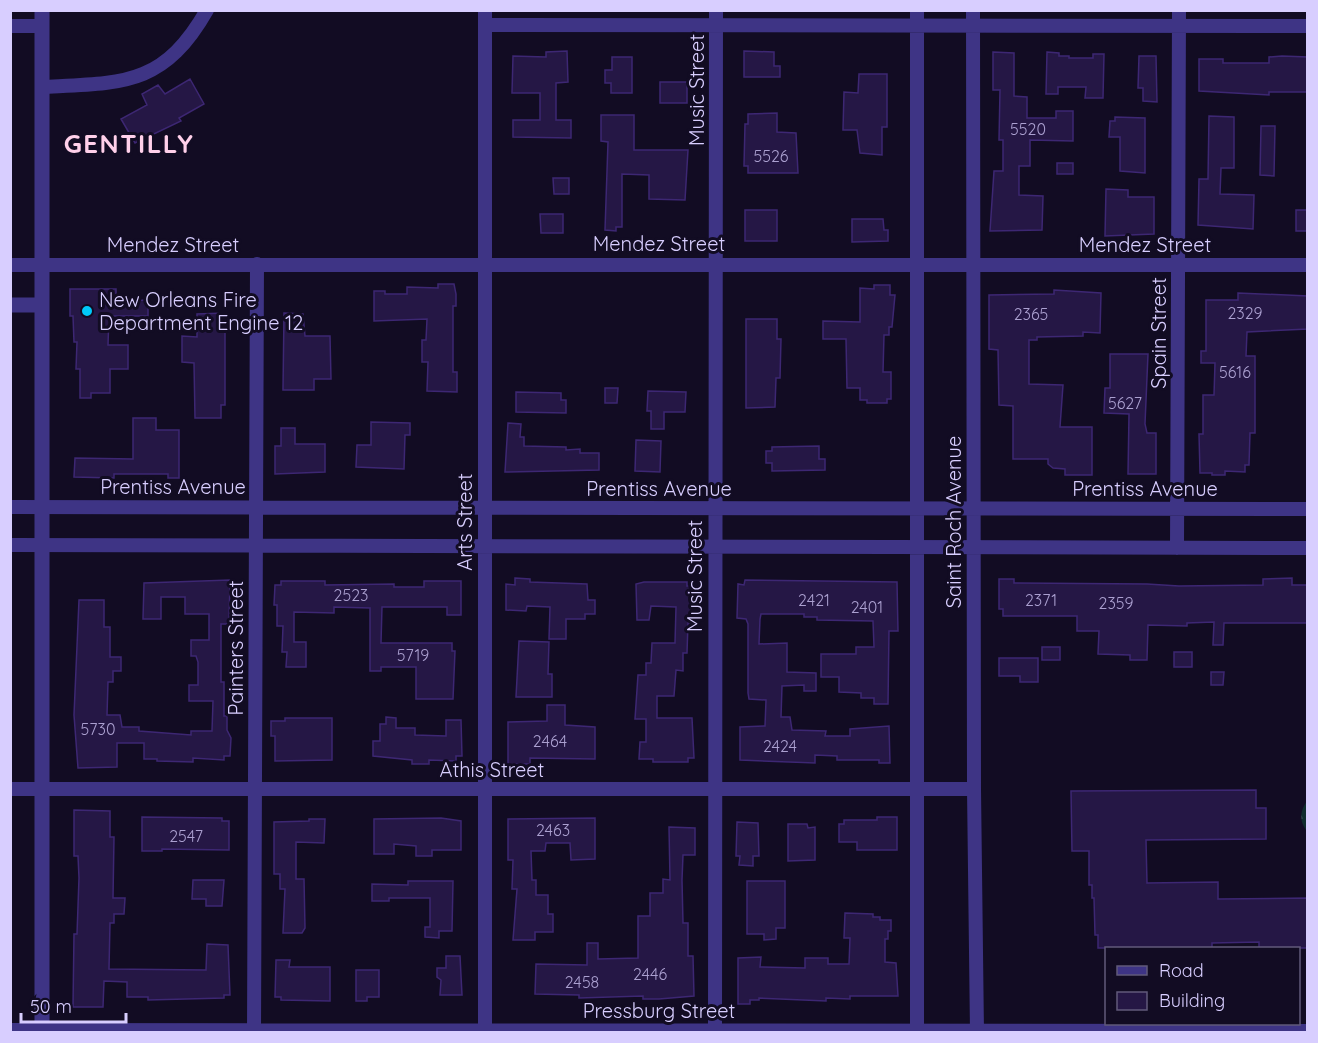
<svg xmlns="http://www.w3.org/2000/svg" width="1318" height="1043" viewBox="0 0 1318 1043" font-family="Quicksand,sans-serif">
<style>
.forest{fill:url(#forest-crowns)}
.building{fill:#251745;stroke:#3d2773;stroke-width:1.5}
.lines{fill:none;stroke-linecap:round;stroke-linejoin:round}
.minor{stroke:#3e3485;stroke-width:14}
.tertiary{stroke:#3e3485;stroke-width:15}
.poi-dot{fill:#00c9f9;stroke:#120c23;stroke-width:2}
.labels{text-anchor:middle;stroke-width:6;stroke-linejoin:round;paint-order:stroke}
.number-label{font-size:16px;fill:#aba0d0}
.street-label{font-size:20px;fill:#d8ceff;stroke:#120c23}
.poi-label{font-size:20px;fill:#d8ceff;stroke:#120c23;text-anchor:start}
.district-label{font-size:26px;font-weight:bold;letter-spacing:1.5px;fill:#ffd0ea;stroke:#120c23}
</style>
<defs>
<pattern id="forest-crowns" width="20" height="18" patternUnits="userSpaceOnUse" patternTransform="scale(1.5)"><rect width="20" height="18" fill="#0f2c2d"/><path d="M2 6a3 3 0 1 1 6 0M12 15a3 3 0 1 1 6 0" fill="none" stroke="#31494c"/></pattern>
</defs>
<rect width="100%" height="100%" fill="#120c23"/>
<path class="forest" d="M1307,801L1308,830H1306C1299,820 1300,811 1307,801Z"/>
<path class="building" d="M567,51L568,82L556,83V120H571V138L513,137V120H540V93H512L513,56L546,57V52Z
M744,51L774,52V66H780V77H744Z
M993,52L1014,53V96L1027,97V118H1056V111H1073V141L1030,140V166H1019V195L1043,196L1042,230L990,231L994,171H1003V140H999L1000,90H993Z
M1047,52L1059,53V56H1069V58H1093V54H1104L1103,98H1085L1086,87H1058V94H1046Z
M1139,56H1156L1157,102L1143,101V88H1138Z
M1282,56L1308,57V92H1269V95L1199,91V59H1223V63H1269V57Z
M612,57H632V93H611V83H605V70H612Z
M859,74H887V127H882V155L860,153L857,130H843L844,92L858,93Z
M190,79L204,104L179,118L181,121L135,143L121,119L147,105L142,94L158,85L165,94Z
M660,82H687V103H660Z
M777,113V132L796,133L798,173H748V166H744L745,124H748V114Z
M601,115H634V150H688L685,200L649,199V175L622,174V227H616V231L605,230L608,142L601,141Z
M1209,116L1234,117V168H1221L1220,194L1254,195L1253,229L1198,225L1199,179H1208Z
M1115,117L1145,118V173L1120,171V137H1109L1110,121H1115Z
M1261,126H1275L1274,176L1260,175Z
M1057,163H1073V174H1057Z
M553,178H569V194H554Z
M1106,189L1128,190V197H1154V234L1105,236Z
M745,210H777V241H745Z
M1296,210H1308V231H1296Z
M540,214H563V233H541Z
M852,219H883L884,230H888V241L852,242Z
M438,284H454L456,294V306H453V372H457V392L427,391L428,362H422V340H426L427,319L374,321V291H385V294H407V287L438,288Z
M874,285H890V295H895L892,327H889V335H884L883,372H891V399H887V403H867V400H860V388H847L846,339H823V321L860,322V288L874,289Z
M70,289H116V301L148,300V316H109L108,345H128V369H110V393H91V398H80V369H76L77,342H74L73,316H70Z
M1054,290L1101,293L1100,333L1083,332V336L1037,337V340H1029V384L1063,385L1060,427H1092V475H1065V469L1053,468L1048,464V459H1013V406L999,405L998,350L989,349V295L1054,294Z
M1238,293L1308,296V329L1247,332L1246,356H1255V433H1250L1249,465H1245V472L1225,471V475H1212V473H1200L1199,434H1203V395H1214L1215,363H1201V351H1206V300H1238Z
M225,313V405H221V418H195L194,363L182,362V336L197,337V314Z
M284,313L303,314L305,336H330L331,379H314V390H283Z
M746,319H777V339H781L780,378H776L775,407L746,408Z
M1110,354H1148L1145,424L1147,433H1156V474H1128L1129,414L1104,413L1105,388H1110Z
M605,388H618L617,403H605Z
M648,391L686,392L685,412H664V429H651V411H647Z
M516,392L561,393V400H566V413L516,412Z
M133,418H156V430H179V478H168V474H114V478L74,477L75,458L133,459Z
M371,422L410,423V435H405L404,469L356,467L357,445H371Z
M508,423L521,424L520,437H524V446L566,447V450L580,449V453H599V470L505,472Z
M281,428H295V444H325V472L275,474V446H281Z
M636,440L661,441L660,472L635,471Z
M819,446V459H825V470L772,471V463H766V451H772V447Z
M515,578L530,579V582L587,584L588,600H595V614H585V619H566V639H549L550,607L527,606L526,611L506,610V584L515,585Z
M1292,578V585H1308V623H1224L1223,645H1213L1214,622L1187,623V626L1148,625L1147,660H1130V655L1098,654L1099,631H1077V616H1003V609H999V579H1014V583L1147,584L1179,586L1263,585V579Z
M230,580L229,624H221V682H224V716H227V730L231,738L230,756H224V760L193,758V762L157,761V759H144V743H117V767L78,768L74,715L79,600H104V627H110V657H121V671H113V682H108L107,715H120L122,727H139V731L191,735V731H212L213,701H189V685H198V662L196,656H191V640H209V614H185V597H161V619H143L144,583Z
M745,580L897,582L898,631H889L888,704H874V698H861V693L839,692V677H821V654H856V647H874L873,621L817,620V617H804V614H761L760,619L759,644L787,643V672L816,673V691H804V685L782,686L781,717H790L792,730L826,731L825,736H850V729L889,726L890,763H879V760H837V756L815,755V763L740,760V727L765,726L766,700L749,699L748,693V624L746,619L737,618L738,584L744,585Z
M281,581H325V585L394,584V587H424V581H461V615H447V607H382L381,643H452V651H455L453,699H416V667H381V671H370V608L334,607V613L294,612V642H306V667H286L287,652H282L283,626H277V605H274L275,585H281Z
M644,582H687V586H694L693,623H688L687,653H683V671L676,670L674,696H657V718H692L694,758H688V762H653V759H639L640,742H646V719H635L638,675H646V663H651L652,643H675L676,607L651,606L649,620H637L636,584Z
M519,641L549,642L548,674H552V697H516Z
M1042,647H1060V660H1042Z
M1174,652H1192V667H1174Z
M999,658H1038V682H1020V676H999Z
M1211,672H1224L1223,685H1211Z
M547,705H565V725L595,727V759L530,758V764H508V722L547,721Z
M386,717L396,718V728H415V735L446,736V720H461L462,756H456V761L429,760V764H412V760L373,756V741H380V724H386Z
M285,718H332V760L275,761V736H271V721H285Z
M1256,790V808H1266V839L1146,840L1147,883L1218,882V899L1308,898V948H1259V942L1212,943V948H1098V935H1095L1094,898H1092V885H1089V851H1072L1071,791Z
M74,810L110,811V837H114L113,898H125L124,914H114V923H110L109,969L206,970L207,944L228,945L230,995H224V998L148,1000V997H127V982L104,981L103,1007H73L74,934H77L79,878L78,856H74Z
M142,817L222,818V821H229V850L162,849V851H142Z
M877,817H897V850H857V842H839V824H844V820H877Z
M441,818L461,821V850H432V856H416V846L394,844V854H374V819Z
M595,818V859L571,860L570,843H546L545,851H531L532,880H536V895H548V914H553V932H535V940H513L517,889H512L513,860H508V819Z
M309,819H325L324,843L296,842V879H304L305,928L302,933H283L285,889H280V874H274V822L309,821Z
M737,822L758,823L759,856H753V866L739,865L740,856H736Z
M788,824H807L808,828L815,827V860L788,861Z
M669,827L695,828V855H683L682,880L683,923H688V956H693L694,996L659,999H643V996L579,998V995L535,994L536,964L587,965V943H598V959L638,958V916H650V893H663V879L670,880Z
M193,880H224L222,906H206V899H192Z
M408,881H453L452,931H439V938L425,937V927H430V898H389V901H372V884L408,885Z
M747,881H785V928H776V939L764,940V934H747Z
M845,913L873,914V917H880V920H891V931H888V939H885V962L896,963L898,996H850V999L826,998V1001L759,998V1000H750V1004H738V958L761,957L760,967L805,968V958H828V964H849L850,938H844Z
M446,956H460L462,995H440L441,980L437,977V968H446Z
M276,960H290L289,967H330V1001L281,1000V997H275Z
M356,970H379V997H367V1001H356Z"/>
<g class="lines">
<path class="minor" d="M485,10V1032
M973,10L974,789L977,1032
M485,25L1308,26
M10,26H42
M42,87C122,83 163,87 207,10
M10,265H1308
M10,507L1308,509
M10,545L1308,548
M1177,548L1179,10
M10,789H974
M10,1030L1308,1031
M254,1032L257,264
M715,1032L716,10
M917,1032V10"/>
<path class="tertiary" d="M42,10V1032
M10,305H42"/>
</g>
<circle class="poi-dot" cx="87" cy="311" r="6"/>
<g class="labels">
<g class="number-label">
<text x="1028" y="135">5520</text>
<text x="771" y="162">5526</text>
<text x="1245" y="319">2329</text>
<text x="1031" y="320">2365</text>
<text x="1235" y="378">5616</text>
<text x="1125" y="409">5627</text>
<text x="351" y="601">2523</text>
<text x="814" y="606">2421</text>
<text x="1041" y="606">2371</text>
<text x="1116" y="609">2359</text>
<text x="867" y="613">2401</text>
<text x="413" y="661">5719</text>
<text x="98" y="735">5730</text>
<text x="550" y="747">2464</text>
<text x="780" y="752">2424</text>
<text x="553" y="836">2463</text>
<text x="186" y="842">2547</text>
<text x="650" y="980">2446</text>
<text x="582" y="988">2458</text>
</g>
<g class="street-label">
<text transform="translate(697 90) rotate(-90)" y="7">Music Street</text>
<text x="659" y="251">Mendez Street</text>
<text x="173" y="252">Mendez Street</text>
<text x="1145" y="252">Mendez Street</text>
<text transform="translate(1159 333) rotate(-90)" y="7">Spain Street</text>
<text x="173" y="494">Prentiss Avenue</text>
<text x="659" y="496">Prentiss Avenue</text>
<text x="1145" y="496">Prentiss Avenue</text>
<text transform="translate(465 522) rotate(-90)" y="7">Arts Street</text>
<text transform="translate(954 522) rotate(-90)" y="7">Saint Roch Avenue</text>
<text transform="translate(695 576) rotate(-90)" y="7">Music Street</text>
<text transform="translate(236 648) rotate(-90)" y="7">Painters Street</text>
<text x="492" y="777">Athis Street</text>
<text x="659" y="1018">Pressburg Street</text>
</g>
<g class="poi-label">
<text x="99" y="307">New Orleans Fire<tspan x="99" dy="23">Department Engine 12</tspan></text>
</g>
<g class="district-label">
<text x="129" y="153">GENTILLY</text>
</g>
</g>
<rect width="1318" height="1043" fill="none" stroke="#d8ceff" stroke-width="24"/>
<rect x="1105" y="947" width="195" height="78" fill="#120c23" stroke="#615a7b" stroke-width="1.5"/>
<rect x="1117" y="966" width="30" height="9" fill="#3e3485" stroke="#615a7b" stroke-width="1.5"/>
<text x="1159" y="977" font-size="18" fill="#d8ceff">Road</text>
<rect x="1117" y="992" width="30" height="18" fill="#251745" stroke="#615a7b" stroke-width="1.5"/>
<text x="1159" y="1007" font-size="18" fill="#d8ceff">Building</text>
<path d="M21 1013v9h105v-9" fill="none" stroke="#d8ceff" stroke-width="3"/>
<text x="30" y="1013" font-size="18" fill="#d8ceff" stroke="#120c23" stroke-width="4.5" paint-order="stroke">50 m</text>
</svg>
